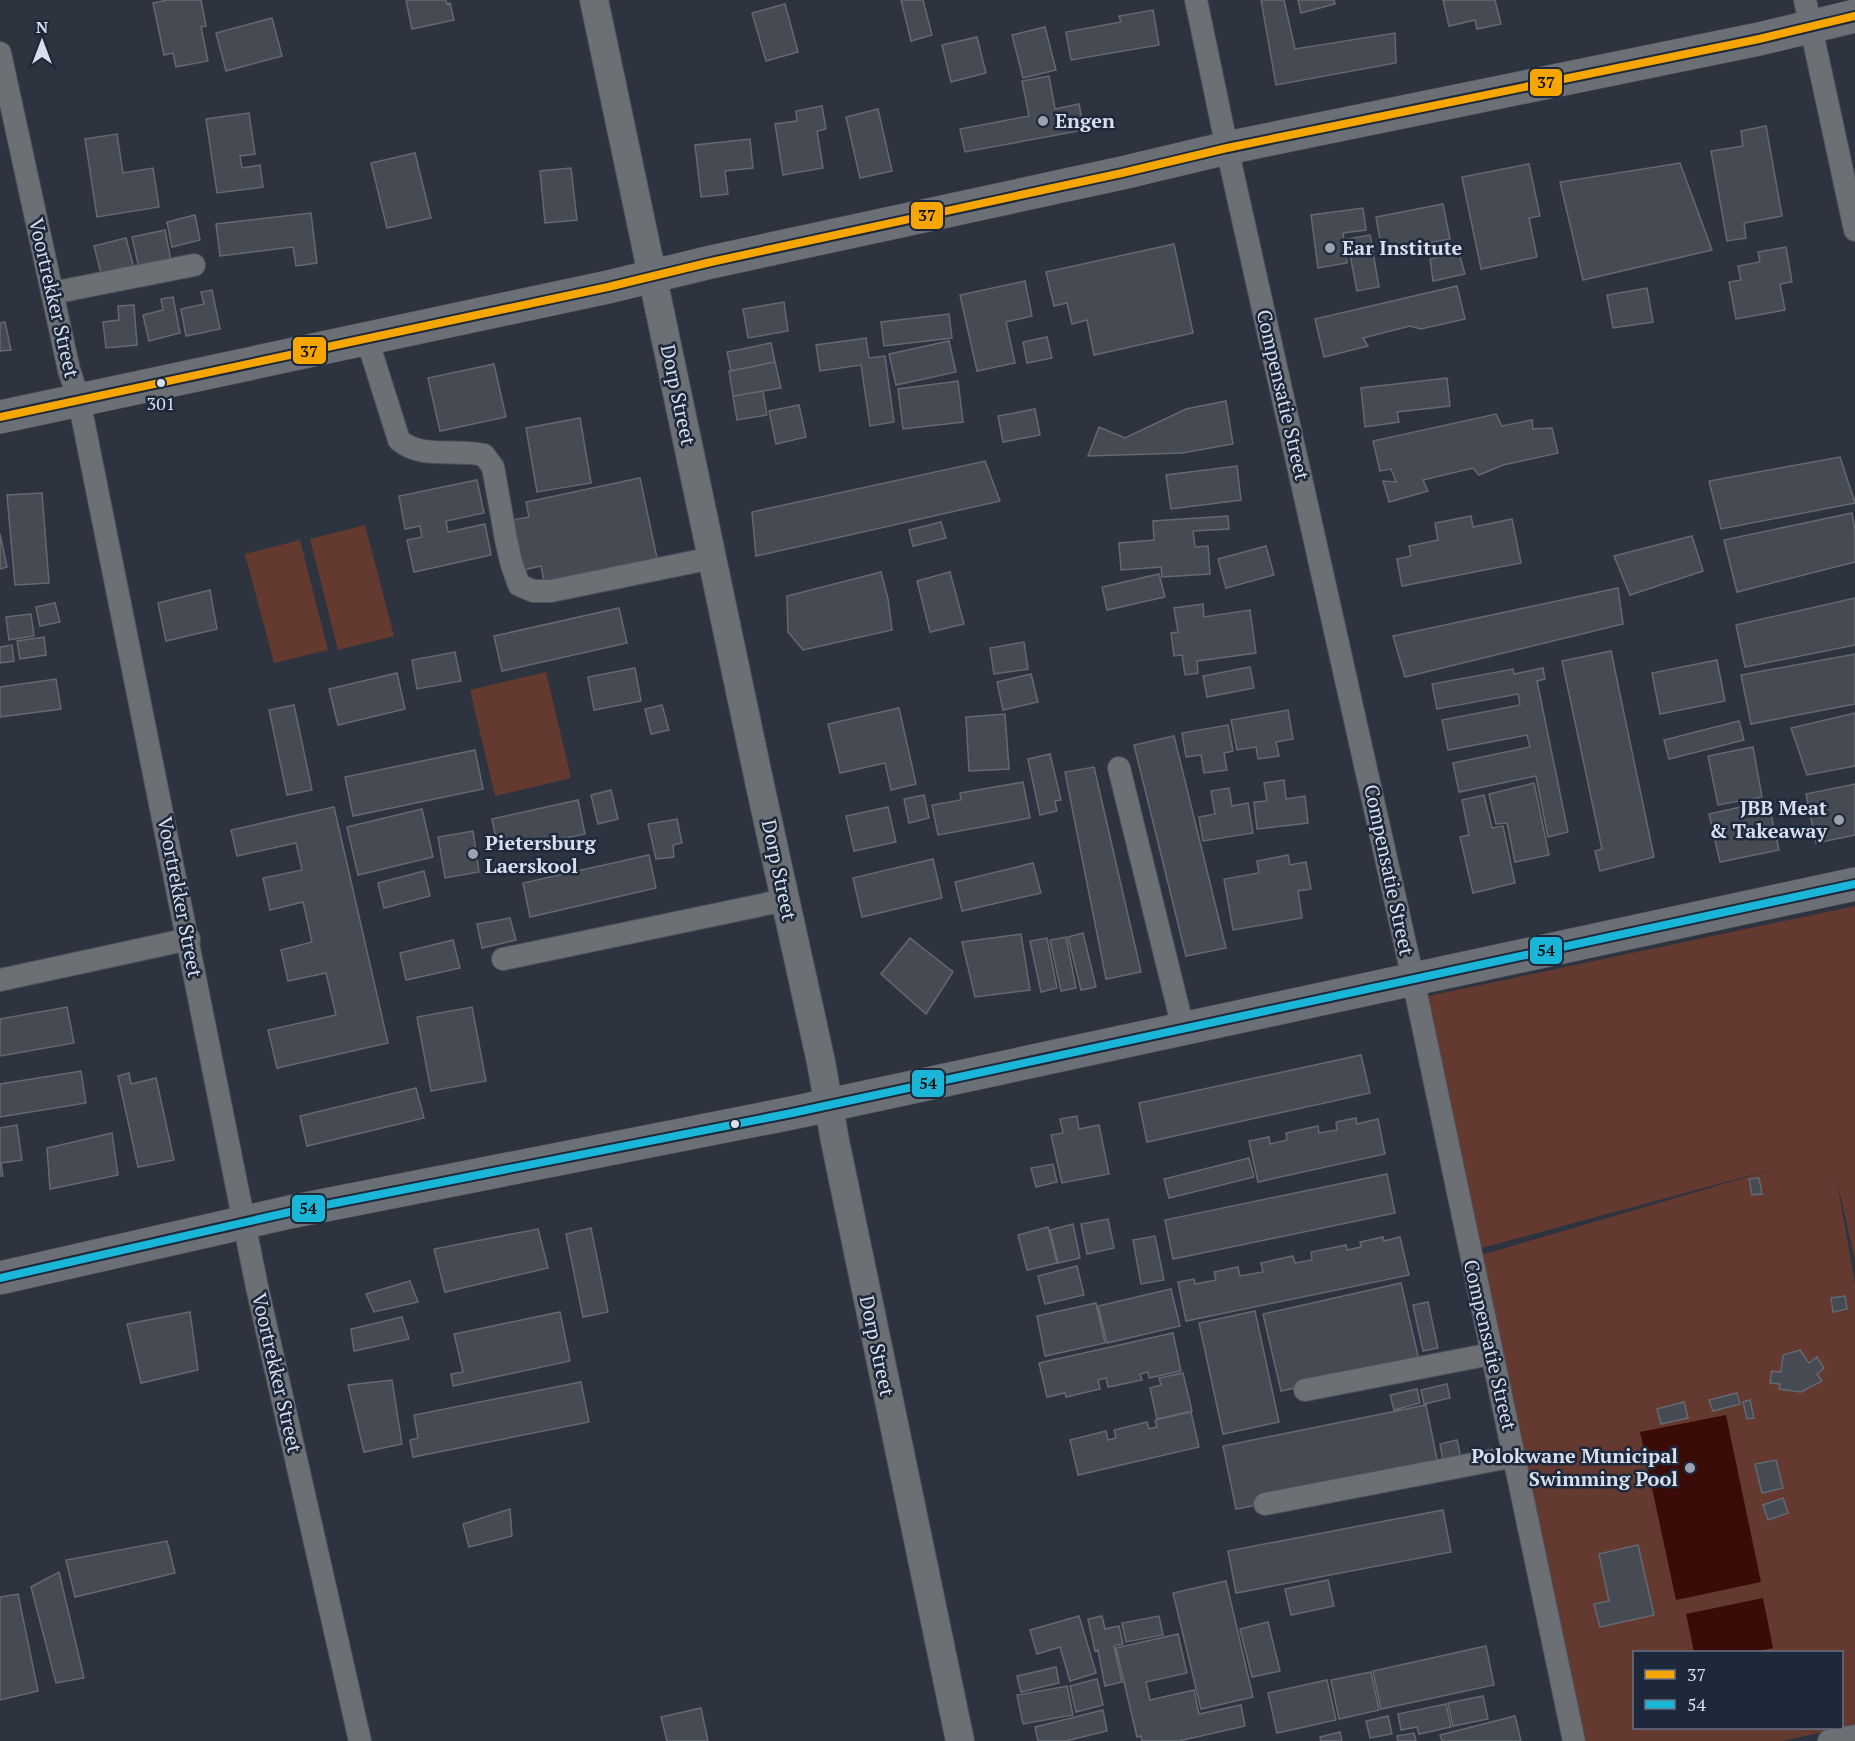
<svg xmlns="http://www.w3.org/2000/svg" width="1855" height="1741" viewBox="0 0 1855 1741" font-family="'PT Serif',serif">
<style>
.green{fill:#643930;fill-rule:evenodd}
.water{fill:#3b0c07}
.building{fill:#454a53;stroke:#636973;stroke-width:1.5}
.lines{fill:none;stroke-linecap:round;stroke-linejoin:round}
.minor-casing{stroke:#4b5059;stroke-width:24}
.tertiary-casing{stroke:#4b5059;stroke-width:30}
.primary-casing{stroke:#4b5059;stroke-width:34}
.minor{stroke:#6c6f73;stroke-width:22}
.tertiary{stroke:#6c6f73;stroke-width:28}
.primary{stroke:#6b7076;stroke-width:33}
.bus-1-casing{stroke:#1d283b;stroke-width:12}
.bus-2-casing{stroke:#1d283b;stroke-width:12}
.bus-1{stroke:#f7a600;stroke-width:8}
.bus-2{stroke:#1ab6d8;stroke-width:8}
.poi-dot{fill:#9ca3b0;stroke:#1d283b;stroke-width:2}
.bus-dot{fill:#d8dfed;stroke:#1d283b;stroke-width:2}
.labels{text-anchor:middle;stroke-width:5;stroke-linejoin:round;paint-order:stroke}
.bus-label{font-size:18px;fill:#d8dfed;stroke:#1d283b}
.poi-label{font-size:20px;font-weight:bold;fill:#d8dfed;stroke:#1d283b;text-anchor:start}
.street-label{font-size:20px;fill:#d8dfed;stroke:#1d283b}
.line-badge{stroke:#1d283b;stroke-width:2}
.pale-badge-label{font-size:16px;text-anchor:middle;font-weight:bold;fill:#111}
</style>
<rect width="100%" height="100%" fill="#2e343f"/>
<path class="green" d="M365,525L394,636L338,650L310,539Z
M300,540L328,650L274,663L245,554Z
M546,672L571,778L495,796L470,690Z
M1855,906V1260L1836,1176L1855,1284V1725L1782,1741H1585L1478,1256L1788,1165L1474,1250L1419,998ZM1634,1652H1842V1728H1634Z"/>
<path class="water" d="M1726,1415L1761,1582L1676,1600L1640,1432Z
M1763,1598L1773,1648L1754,1652H1694L1686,1614Z"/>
<path class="building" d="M167,0H201L206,26L201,27L208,61L176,67L173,53L164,55L153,3Z
M406,0H446L447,4L450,3L454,20L412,29Z
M901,0H923L932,35L911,41Z
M1261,0H1284L1295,49L1395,33L1396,63L1276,85Z
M1298,0H1334L1335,4L1301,13Z
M1443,0H1495L1501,24L1477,29L1475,20L1449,26Z
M785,4L798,52L766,61L752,13Z
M1153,10L1159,45L1071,60L1066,32L1121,22L1119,16Z
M272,18L282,56L226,71L216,33Z
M1045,27L1056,70L1023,78L1012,35Z
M977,37L986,73L951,82L942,45Z
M1049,76L1055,109L1079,104L1084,130L965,152L960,129L1029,116L1022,81Z
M822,106L826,129L817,131L823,168L783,175L775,124L797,121L796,111Z
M878,109L892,171L860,178L846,117Z
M249,113L255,154L240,156L242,168L260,165L263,187L217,193L206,119Z
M1766,126L1782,216L1744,223L1746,238L1727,241L1711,151L1743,146L1741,131Z
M117,134L123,173L153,168L159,207L97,217L85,139Z
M750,139L753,168L725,171L728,194L701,197L695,145Z
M415,153L431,218L387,228L371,163Z
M1680,163L1712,250L1583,280L1560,182Z
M1529,164L1540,216L1529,218L1537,257L1481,269L1462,177Z
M571,168L577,220L545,223L540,171Z
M1443,204L1450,239L1382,251L1376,217Z
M1363,208L1366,230L1343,233L1347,263L1318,268L1311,215Z
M311,213L317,263L296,266L293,247L220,256L216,224Z
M195,215L200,240L172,247L167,222Z
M165,230L172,266L140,273L132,237Z
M1370,235L1379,287L1357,291L1347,239Z
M126,238L134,269L102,277L94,246Z
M1174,244L1193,333L1094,355L1087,320L1072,324L1067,303L1054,306L1046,272Z
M1786,247L1792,282L1780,284L1785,310L1736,319L1729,282L1741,280L1738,266L1760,262L1758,252Z
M1459,253L1465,274L1433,281L1430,259Z
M1025,281L1032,316L1006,322L1015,363L977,371L960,295Z
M1457,286L1465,319L1421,329L1410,326L1363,338L1368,346L1324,357L1315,319Z
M1647,288L1653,322L1613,328L1607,295Z
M212,290L220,329L186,336L181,309L204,304L201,292Z
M173,297L180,333L149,341L143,315L163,310L161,299Z
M784,302L788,331L748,338L743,309Z
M134,305L137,345L106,348L103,322L119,320L118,306Z
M949,314L952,338L884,346L881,322Z
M5,322L11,350L0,351V323Z
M1047,337L1052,358L1027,363L1023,342Z
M866,338L869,358L885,356L894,422L870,426L861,365L820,371L816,345Z
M949,341L956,372L896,385L889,354Z
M771,343L775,362L731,371L727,352Z
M775,362L781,388L733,396L729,371Z
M494,364L506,417L440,431L428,378Z
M1447,378L1450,406L1397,412L1399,422L1365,427L1361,388Z
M958,381L963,422L903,429L898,389Z
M763,391L767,415L737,420L733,396Z
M1226,401L1233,444L1182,453L1088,456L1099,427L1125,438L1186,409Z
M799,405L806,437L776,444L769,411Z
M1035,409L1040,435L1003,442L998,416Z
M1496,414L1502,426L1532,420L1533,429L1552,428L1558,453L1503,465L1479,475L1473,468L1423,480L1428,491L1389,502L1383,481L1396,482L1391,469L1380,471L1373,441Z
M580,418L591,483L537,492L526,428Z
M1840,457L1855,503L1721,529L1709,481Z
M985,461L1000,501L756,556L752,512Z
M1237,466L1241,500L1171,509L1166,475Z
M640,478L657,558L544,581L541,566L523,570L512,520L529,517L526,502Z
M477,480L484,513L446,521L448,532L485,524L491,555L414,572L407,540L422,537L420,526L405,529L399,496Z
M42,493L49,583L15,585L7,495Z
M1852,513L1855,531V562L1737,592L1724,540Z
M1228,516L1229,529L1193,531L1195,547L1208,546L1210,574L1162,577L1161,567L1121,570L1119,543L1154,540L1153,521Z
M1471,516L1473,527L1512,519L1521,563L1402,586L1397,559L1411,556L1409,546L1438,540L1435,523Z
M941,522L946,538L913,546L909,530Z
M0,534L7,567L0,569Z
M1692,536L1703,571L1630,595L1614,556Z
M1266,546L1274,575L1226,588L1218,559Z
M881,572L888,599L892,630L803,650L788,632L787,596Z
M950,572L964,624L930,632L917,581Z
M1159,574L1165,597L1107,610L1102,587Z
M1618,588L1623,624L1405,677L1393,636Z
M210,590L217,629L166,641L158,603Z
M1855,598V645L1745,667L1736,625Z
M55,603L60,622L40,626L36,607Z
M1203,604L1204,617L1250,610L1256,653L1197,661L1198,673L1185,675L1182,655L1174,656L1171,633L1178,632L1174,608Z
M619,608L627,643L502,671L494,636Z
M31,614L34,636L9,640L6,617Z
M44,637L46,655L20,659L17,641Z
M1024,642L1028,669L994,674L990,648Z
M12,645L14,661L0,663V647Z
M1611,651L1654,857L1600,871L1595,851L1602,849L1562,661Z
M455,652L461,681L417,689L412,660Z
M1855,654V704L1751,724L1741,675Z
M1717,660L1725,701L1660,714L1652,673Z
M1250,667L1254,688L1207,697L1203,676Z
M635,668L641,701L594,710L588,677Z
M1543,668L1545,679L1537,681L1568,832L1548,837L1536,776L1459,792L1453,763L1530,747L1527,735L1448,750L1442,720L1520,705L1518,694L1437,709L1432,684L1513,669L1514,674Z
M397,673L405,709L338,725L329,689Z
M1031,674L1038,702L1003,710L997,682Z
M56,679L61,709L0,717V687Z
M294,705L312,790L287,795L269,710Z
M662,705L669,730L651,734L645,709Z
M899,708L916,784L891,790L885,763L840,773L828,724Z
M1288,710L1293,739L1276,742L1279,756L1258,759L1256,747L1237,750L1231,720Z
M1855,713V766L1807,775L1791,728Z
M1005,714L1009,769L969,771L966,717Z
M1739,721L1744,740L1669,759L1664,740Z
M1228,725L1233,751L1224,753L1227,770L1204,773L1201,755L1186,757L1182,733Z
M1174,736L1226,948L1186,956L1134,745Z
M1753,747L1762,797L1718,805L1708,756Z
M475,750L483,789L353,816L345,777Z
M1050,754L1061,800L1055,801L1057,811L1040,815L1028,759Z
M1094,767L1141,972L1106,979L1065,772Z
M1284,780L1286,799L1305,796L1308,823L1257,829L1254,802L1267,801L1264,783Z
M1023,782L1030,818L938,835L932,805L961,800L960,793Z
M1534,783L1549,855L1515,862L1507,823L1496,824L1489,794Z
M1855,784V835L1816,843L1806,794Z
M1229,788L1232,806L1248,803L1253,833L1203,841L1199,817L1215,814L1211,791Z
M611,790L618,819L598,824L591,795Z
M924,795L929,818L909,823L904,799Z
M1484,795L1492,828L1503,826L1515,883L1473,893L1460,837L1469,835L1462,800Z
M578,800L585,834L499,852L492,819Z
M1768,801L1779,850L1720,862L1709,814Z
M334,807L388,1043L277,1068L268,1030L336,1015L326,973L288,981L281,950L312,942L303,902L270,910L263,878L302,870L296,843L237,856L231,830Z
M888,807L896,842L854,851L846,816Z
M422,809L433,857L358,875L347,827Z
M677,819L682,843L673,845L674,857L656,859L648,824Z
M473,831L479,872L445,878L438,837Z
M649,855L656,888L530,917L523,883Z
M1288,855L1290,865L1306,862L1311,889L1298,891L1302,918L1233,930L1224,879L1259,873L1257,861Z
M933,859L942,898L862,917L853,878Z
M1033,863L1041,893L962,911L955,882Z
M424,871L430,896L384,908L378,883Z
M510,918L516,940L482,948L477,924Z
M1083,933L1096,987L1081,990L1068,937Z
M1021,934L1030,990L975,997L962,942Z
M1066,937L1076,988L1061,991L1050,940Z
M910,938L953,972L926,1014L881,974Z
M1047,938L1057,988L1041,992L1030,941Z
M453,940L460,968L406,980L400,953Z
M67,1007L74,1043L0,1056V1019Z
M472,1007L486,1081L431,1091L417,1017Z
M1361,1055L1370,1093L1147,1142L1139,1103Z
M81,1071L86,1103L0,1117V1084Z
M129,1073L131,1084L156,1078L174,1160L138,1167L118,1076Z
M416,1088L424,1118L307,1146L300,1116Z
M1077,1116L1079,1129L1099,1125L1109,1174L1062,1183L1051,1135L1063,1133L1060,1119Z
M1356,1118L1357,1124L1378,1119L1385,1154L1258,1182L1249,1141L1269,1137L1270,1144L1287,1140L1286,1133L1318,1126L1319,1133L1337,1130L1336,1122Z
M17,1125L22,1160L1,1163L3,1176H0V1128Z
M112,1133L118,1175L50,1189L47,1148Z
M1249,1158L1254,1177L1169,1198L1164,1179Z
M1053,1164L1057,1182L1036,1187L1031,1168Z
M1387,1174L1395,1213L1173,1259L1165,1220Z
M1759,1178L1762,1194L1752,1195L1749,1179Z
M1108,1219L1114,1248L1087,1254L1081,1224Z
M1073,1224L1080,1258L1058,1263L1050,1230Z
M1048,1227L1057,1263L1027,1270L1018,1235Z
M591,1228L608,1312L583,1317L566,1234Z
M538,1229L548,1268L445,1292L434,1249Z
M1155,1236L1164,1280L1141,1284L1133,1240Z
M1383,1237L1384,1241L1400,1237L1409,1275L1186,1321L1178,1282L1194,1279L1195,1284L1216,1280L1214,1272L1238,1267L1240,1276L1263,1272L1261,1263L1293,1256L1295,1263L1312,1260L1311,1252L1346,1245L1347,1250L1361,1247L1360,1242Z
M1077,1266L1084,1295L1045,1304L1038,1276Z
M410,1281L418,1302L374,1312L366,1294Z
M1401,1283L1419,1360L1281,1391L1263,1314Z
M1171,1289L1180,1326L1107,1343L1098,1306Z
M1845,1296L1847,1309L1833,1312L1831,1298Z
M1428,1302L1438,1348L1423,1351L1413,1305Z
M1096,1303L1105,1343L1045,1356L1037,1316Z
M1255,1311L1279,1422L1223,1434L1199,1323Z
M190,1312L198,1370L141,1383L127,1324Z
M560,1312L570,1361L453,1386L451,1374L463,1372L454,1334Z
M402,1317L409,1339L354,1351L351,1329Z
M1173,1333L1181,1371L1149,1378L1148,1372L1140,1374L1142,1380L1108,1387L1106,1378L1098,1380L1100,1389L1066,1397L1065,1393L1047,1397L1039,1363Z
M1800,1350L1809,1363L1817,1357L1824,1368L1817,1374L1822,1381L1801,1392L1779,1389L1780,1384L1770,1383L1772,1371L1781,1372L1783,1355Z
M1183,1373L1192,1411L1157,1419L1150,1388L1161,1385L1159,1378Z
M392,1380L402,1444L364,1452L348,1385Z
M581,1382L589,1422L413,1457L410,1440L418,1438L414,1415Z
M1447,1384L1450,1398L1424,1404L1421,1390Z
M1417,1389L1420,1403L1394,1410L1390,1395Z
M1737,1393L1740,1404L1713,1411L1709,1400Z
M1750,1400L1754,1418L1747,1419L1743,1402Z
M1684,1402L1688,1418L1661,1424L1657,1409Z
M1426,1405L1439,1469L1236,1509L1223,1446Z
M1191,1412L1199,1447L1078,1475L1070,1440L1106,1431L1108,1440L1116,1438L1114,1430L1147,1422L1149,1429L1157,1427L1155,1420Z
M1457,1440L1461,1458L1443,1461L1440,1444Z
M1776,1460L1783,1488L1762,1493L1755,1464Z
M1783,1498L1788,1513L1768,1520L1763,1505Z
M510,1509L512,1536L469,1547L463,1524Z
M1443,1510L1451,1552L1236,1593L1228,1551Z
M167,1541L175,1573L75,1597L66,1560Z
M1638,1545L1654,1615L1600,1627L1594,1604L1609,1601L1599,1554Z
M59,1572L84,1678L56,1683L31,1587Z
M1328,1580L1334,1606L1291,1615L1285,1589Z
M1226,1581L1253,1697L1201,1709L1173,1593Z
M18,1594L38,1691L0,1700V1597Z
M1079,1616L1096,1673L1070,1681L1060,1647L1037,1654L1030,1630Z
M1102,1616L1105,1629L1119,1626L1123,1644L1114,1646L1122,1682L1105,1686L1098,1650L1095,1651L1088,1619Z
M1159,1616L1163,1635L1126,1642L1122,1623Z
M1268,1622L1280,1671L1252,1677L1240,1629Z
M1178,1634L1187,1673L1146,1682L1150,1700L1194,1690L1199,1714L1241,1705L1245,1726L1179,1741H1142L1141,1736L1137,1737L1116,1648Z
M1486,1646L1494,1685L1381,1709L1373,1671Z
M1056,1667L1059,1683L1021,1692L1017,1676Z
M1371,1672L1379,1710L1339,1719L1331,1680Z
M1097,1679L1103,1705L1076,1712L1070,1686Z
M1327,1680L1336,1720L1277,1733L1268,1693Z
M1067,1686L1073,1715L1023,1724L1017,1695Z
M1483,1696L1488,1719L1453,1726L1448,1703Z
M1446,1704L1451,1727L1419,1734L1417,1727L1401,1730L1398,1714Z
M701,1708L708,1741H667L661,1717Z
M1103,1710L1107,1731L1066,1741H1038L1035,1727Z
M1388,1716L1392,1734L1370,1738L1366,1721Z
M1515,1716L1521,1741H1442L1440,1735Z
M1340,1732L1342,1741H1321L1320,1737Z
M1414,1733L1416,1741H1398L1397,1736Z"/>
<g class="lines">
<defs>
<path id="minor" d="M1196,0L1227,148L1413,979L1574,1741
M1805,0L1855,230
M0,53L69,370L79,400L257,1287L360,1741
M52,293L194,265
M367,339L399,440C422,460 456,448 484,455L493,467L506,539L511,562L519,585L533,591H551L712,558
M1119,768L1183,1028
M503,959L785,900
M0,980L189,939
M1305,1390L1491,1354
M1265,1504L1515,1456
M1829,1741L1855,1736"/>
<path id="tertiary" d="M594,0L761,790L821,1062L835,1141L960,1741"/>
<path id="primary" d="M0,417L608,287L711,262L1122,173L1227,148L1759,39L1855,16
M0,1278L290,1212L792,1113L1855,884"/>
</defs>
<use href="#minor" class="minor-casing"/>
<use href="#tertiary" class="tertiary-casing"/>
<use href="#primary" class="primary-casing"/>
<use href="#minor" class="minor"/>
<use href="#tertiary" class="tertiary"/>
<use href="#primary" class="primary"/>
<defs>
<path id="bus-1" d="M0,417L608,287L711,262L1122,173L1227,148L1759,39L1855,16"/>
<path id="bus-2" d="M0,1278L290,1212L792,1113L1855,884"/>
</defs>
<use href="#bus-1" class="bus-1-casing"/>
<use href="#bus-2" class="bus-2-casing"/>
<use href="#bus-1" class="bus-1"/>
<use href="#bus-2" class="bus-2"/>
</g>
<g class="poi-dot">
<circle cx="1043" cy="121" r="6"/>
<circle cx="1330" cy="248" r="6"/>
<circle cx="1839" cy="820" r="6"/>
<circle cx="473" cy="854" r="6"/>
<circle cx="1690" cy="1468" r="6"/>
</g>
<g class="bus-dot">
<circle cx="161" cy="383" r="5"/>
<circle cx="735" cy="1124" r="5"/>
</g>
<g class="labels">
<g class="bus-label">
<text x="161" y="410">301</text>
</g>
<g class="poi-label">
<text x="1055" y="128">Engen</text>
<text x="1342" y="255">Ear Institute</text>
<text x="1827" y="815" text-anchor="end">JBB Meat<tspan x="1827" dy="23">&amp; Takeaway</tspan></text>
<text x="485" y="850">Pietersburg<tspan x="485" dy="23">Laerskool</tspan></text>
<text x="1678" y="1463" text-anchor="end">Polokwane Municipal<tspan x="1678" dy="23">Swimming Pool</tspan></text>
</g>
<g class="street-label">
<text transform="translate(54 298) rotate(77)" y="7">Voortrekker Street</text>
<text transform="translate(678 395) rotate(78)" y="7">Dorp Street</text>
<text transform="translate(1283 395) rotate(77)" y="7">Compensatie Street</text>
<text transform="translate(779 870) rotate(78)" y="7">Dorp Street</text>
<text transform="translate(1389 870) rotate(78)" y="7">Compensatie Street</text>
<text transform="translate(180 897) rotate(79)" y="7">Voortrekker Street</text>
<text transform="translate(1490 1345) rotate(77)" y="7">Compensatie Street</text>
<text transform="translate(877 1346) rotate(78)" y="7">Dorp Street</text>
<text transform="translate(277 1373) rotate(77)" y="7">Voortrekker Street</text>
</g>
</g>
<g class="line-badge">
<rect x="1529" y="68" width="34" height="29" rx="6" fill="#f7a600"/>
<rect x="910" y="201" width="34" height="29" rx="6" fill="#f7a600"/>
<rect x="292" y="336" width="35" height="29" rx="6" fill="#f7a600"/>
<rect x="1529" y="936" width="34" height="29" rx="6" fill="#1ab6d8"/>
<rect x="911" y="1069" width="34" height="29" rx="6" fill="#1ab6d8"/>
<rect x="291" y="1194" width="35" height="29" rx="6" fill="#1ab6d8"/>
</g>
<g class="pale-badge-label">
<text x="1546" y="88">37</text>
<text x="927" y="221">37</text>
<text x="309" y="357">37</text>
<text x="1546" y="956">54</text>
<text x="928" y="1089">54</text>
<text x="308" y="1214">54</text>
</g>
<rect x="1633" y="1651" width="210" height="78" fill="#1d283b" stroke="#687182" stroke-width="1.5"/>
<rect x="1645" y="1670" width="30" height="9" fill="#f7a600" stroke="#687182" stroke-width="1.5"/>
<text x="1687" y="1681" font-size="18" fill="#d8dfed">37</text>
<rect x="1645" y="1700" width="30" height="9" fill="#1ab6d8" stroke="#687182" stroke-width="1.5"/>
<text x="1687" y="1711" font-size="18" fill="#d8dfed">54</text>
<g transform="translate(42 42)" stroke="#1d283b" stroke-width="4.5" paint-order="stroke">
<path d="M0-4.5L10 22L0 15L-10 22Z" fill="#d8dfed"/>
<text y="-9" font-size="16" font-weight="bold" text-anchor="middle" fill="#d8dfed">N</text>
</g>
</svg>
